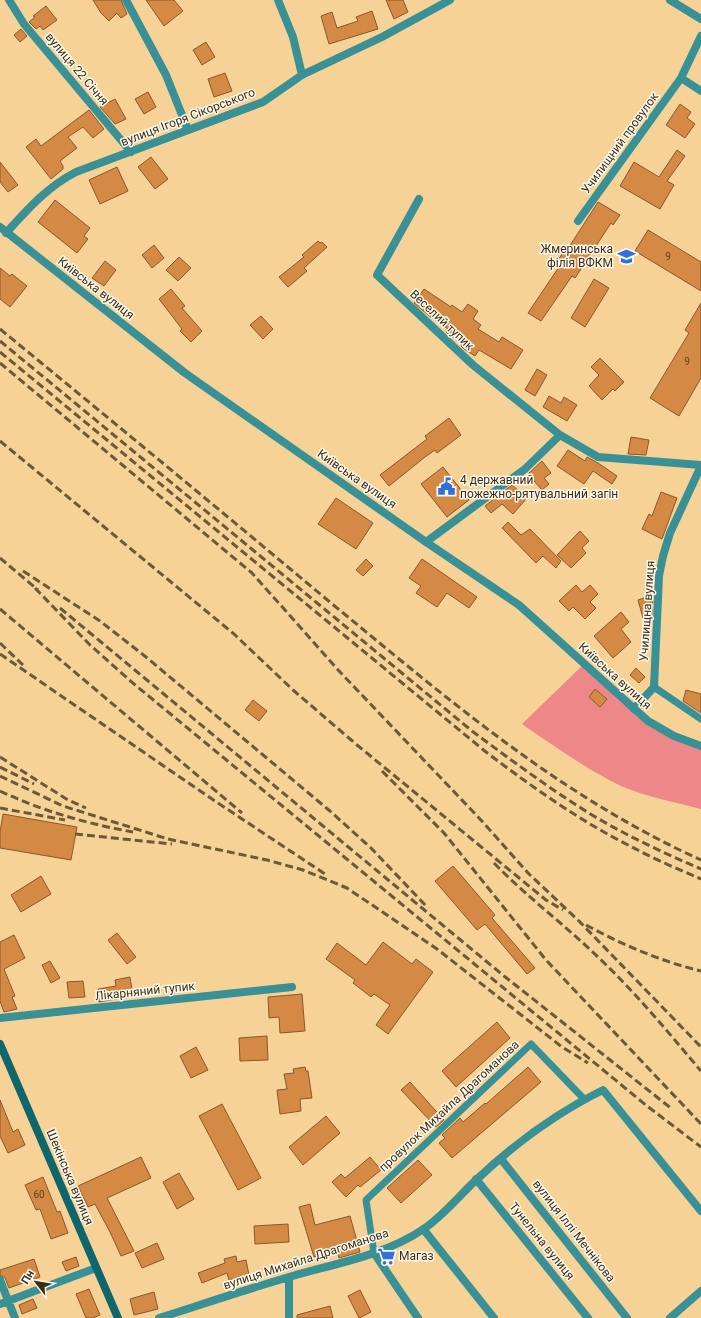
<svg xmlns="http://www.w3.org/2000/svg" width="701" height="1318" viewBox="0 0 701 1318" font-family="Roboto,sans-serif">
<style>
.forest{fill:#e88}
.building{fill:#d48944;stroke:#89582d}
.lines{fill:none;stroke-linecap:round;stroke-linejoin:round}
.service{stroke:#399196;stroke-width:7}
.minor{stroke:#399196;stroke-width:8}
.tertiary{stroke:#399196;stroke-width:8}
.secondary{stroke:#0f666b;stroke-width:8}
.rail{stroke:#6c5937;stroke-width:3;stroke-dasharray:8 4;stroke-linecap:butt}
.labels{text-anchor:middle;stroke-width:3;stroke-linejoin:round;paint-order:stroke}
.number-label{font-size:10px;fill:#614521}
.street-label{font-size:12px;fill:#3b2e15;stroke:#fff8ec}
.poi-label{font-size:12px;fill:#3b2e15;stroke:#fff8ec;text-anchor:start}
</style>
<rect width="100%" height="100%" fill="#f6d296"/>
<path class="forest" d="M584,664L648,721L701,746V809C675,802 646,797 621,786C586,769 554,746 522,724Z"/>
<path class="building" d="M93,0H121L127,14L121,18L117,13L109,21L101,13Z
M146,0H174L183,11L164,26Z
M386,0H403L408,12L394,19Z
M46,6L57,20L43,30L40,26L36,29L29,22L35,17L33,16Z
M372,11L378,29L329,44L321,16L332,12L337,28L358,21L356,17Z
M21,29L27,36L20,42L14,35Z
M206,42L215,57L202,65L193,50Z
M225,73L232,91L214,97L208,79Z
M148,92L156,107L144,114L135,99Z
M115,99L126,119L115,124L100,107Z
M680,104L691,112L687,118L695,124L685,138L666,125Z
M89,110L104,129L93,138L83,127L68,137L77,148L60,161L63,166V169L51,179L26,147L36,139L41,146Z
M677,150L685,156L667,181L674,185L660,209L620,186L634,162L659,177Z
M151,157L168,179L155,189L138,167Z
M0,162L18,185L8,192L0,182Z
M117,167L128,191L100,204L89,180Z
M55,200L90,228L84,236L88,239L77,253L38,222Z
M598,202L620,215L613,225L611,223L575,278L572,276L541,321L528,313L559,267L555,265L567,246L569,247Z
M648,230L701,262V291L635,251Z
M318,241L320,243L322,242L327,247L304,268L307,271L288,287L279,277L304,257L302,255Z
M154,245L164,258L152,268L142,255Z
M179,257L191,268L178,281L166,270Z
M105,261L116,270L104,286L92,278Z
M0,268L10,276L12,274L27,286L10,307L0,299Z
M594,279L609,288L585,327L571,318Z
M171,289L185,306L182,308L202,331L191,342L180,331L182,329L159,299Z
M424,289L451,307L452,305L462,312L468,304L478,311L473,319L481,325L478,329L499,342L502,337L523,350L511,369L479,350L475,356L464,349L461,346L462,344L446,332L448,329L428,315L414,303Z
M701,303V378L679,416L650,398L689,333L685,330Z
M261,316L273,329L263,339L250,325Z
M600,358L624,382L615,391L613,389L602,400L589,386L599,375L591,367Z
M537,369L547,375L535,396L525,390Z
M549,396L561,403L564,397L577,405L567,421L543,407Z
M449,418L461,435L437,453L435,450L425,457L389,486L380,475L427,439L425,436Z
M631,437L649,440L646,455L628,454Z
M568,450L585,461L587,457L598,463L617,476L612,484L593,471L584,484L557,466Z
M542,461L551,473L544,478L549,484L542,490L528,474Z
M443,467L469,500L447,517L421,484Z
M512,485L527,498L513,514L502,504L491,513L485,506Z
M661,492L677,498L662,539L642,529L649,514L652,516Z
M336,498L373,523L356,549L318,524Z
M508,522L521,535L530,529L561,561L556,568L543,556L536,563L502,528Z
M580,531L589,541L582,548L586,553L571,568L557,555Z
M366,559L373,566L363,576L356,570Z
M422,559L477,597L469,608L447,593L437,607L416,593L421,586L409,578Z
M576,585L582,592L590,585L598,594L590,602L596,608L585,619L573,607L569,611L559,601Z
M653,595L652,615L643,618L638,600Z
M621,612L629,622L621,629L631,642L613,658L594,636Z
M636,668L645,677L639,683L630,675Z
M595,689L607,699L600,707L589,697Z
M686,690L701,694V713L683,701Z
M253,700L267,711L259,721L245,710Z
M3,814L77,827L71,860L0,848V832Z
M453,866L495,915L492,918L535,968L527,974L485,924L477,930L435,881Z
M41,876L51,894L21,912L11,895Z
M117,933L136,957L127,964L108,940Z
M14,935L25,958L4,969L15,996L12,997L17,1009L4,1012L0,1001V942Z
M383,942L412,964L416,959L433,972L388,1034L376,1025L390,1005L374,994L371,997L353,983L355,980L326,959L337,943L366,965Z
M50,961L60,978L51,983L42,965Z
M130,977L133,996L99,1002L98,989L116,986L115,980Z
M83,981L85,997L69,998L67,982Z
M302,994L305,1031L280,1033L279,1017L269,1018L268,997Z
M497,1022L510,1038L456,1087L442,1071Z
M267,1036L268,1060L240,1061L239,1038Z
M196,1047L208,1070L191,1078L180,1056Z
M305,1067L306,1071H308L312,1098L300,1099L301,1111L280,1114L277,1090L287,1089L284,1074L294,1073L293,1069Z
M528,1067L541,1082L452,1158L439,1143L445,1138L442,1135L460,1118L463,1122L485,1103L486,1104Z
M410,1082L444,1120L436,1127L401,1090Z
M0,1100L13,1132L18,1129L25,1145L8,1153L0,1136Z
M222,1104L261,1178L238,1190L199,1116Z
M326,1116L340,1133L303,1165L289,1147Z
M141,1157L151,1178L107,1198L134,1251L121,1256L110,1232L95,1204L88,1207L78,1186Z
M370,1157L381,1170L360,1187L358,1185L346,1197L332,1182L341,1174L345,1178Z
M418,1160L432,1175L401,1203L387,1188Z
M179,1173L194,1199L177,1209L163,1182Z
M43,1177L57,1212L60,1211L68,1233L51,1239L40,1209L36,1210L25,1185Z
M310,1204L315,1225L350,1216L360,1252L339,1258L337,1250L314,1257L299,1207Z
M288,1224L289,1242L255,1244L254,1226Z
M157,1243L164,1259L142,1268L135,1253Z
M236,1256L237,1262L246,1260L249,1275L229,1280L227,1273L202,1283L198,1273L225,1263L224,1259Z
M76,1257L79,1266L66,1271L62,1262Z
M34,1259L40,1277L9,1288L5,1278L0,1275V1270Z
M89,1289L100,1315L93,1318H86L76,1294Z
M360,1290L371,1312L359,1318L348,1296Z
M154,1292L158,1309L134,1315L130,1299Z
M33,1299L37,1308L22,1314L19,1305Z
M330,1306L333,1318H297V1315Z"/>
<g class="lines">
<path class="service" d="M654,687L701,719
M374,1253L366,1200L531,1044L584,1099"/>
<path class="minor" d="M9,0L24,24L131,152
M126,0L166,75L188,130
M278,0L293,37L302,75
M670,0L701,19
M701,36L681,78L701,91
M419,199L377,275L473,365L560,435L598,457L701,465
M578,221L681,78
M6,233C28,209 47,187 76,172L263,102L302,75L382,37L450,0
M426,542L525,469L560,435
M634,709L654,687L659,576L663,556L670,533L701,466
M0,1018L292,987
M501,1159L627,1318
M476,1179L588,1318
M424,1230L494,1318
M374,1253L418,1318
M0,1280L15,1318
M0,1304L96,1268
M159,1318C203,1304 245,1290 289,1277C333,1264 383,1256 422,1230C441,1218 459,1196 475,1181C513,1145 556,1113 603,1090L701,1211
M289,1318V1277
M670,1318L701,1291"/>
<path class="tertiary" d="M0,227L185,373L426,542L519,605L648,721L674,736L701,746"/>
<path class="secondary" d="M0,1044L118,1318"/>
<path class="rail" d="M0,329C111,420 221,511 331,603C449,700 560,796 701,860
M0,341L472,731C511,760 550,789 592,815C627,836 664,853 701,869
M0,352L486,752C532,787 580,821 632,847C654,859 678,869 701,879
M0,363L252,573L340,672L480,819L529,874L579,921L701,1047
M0,441L234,634L293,690L357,745L546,900L563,910
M0,558L38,590
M23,571L100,621L146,657L330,811L371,848L428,908
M35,588L90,645L134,684L647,1106L701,1147
M60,608L504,976L672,1109
M0,609L242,813
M0,643L23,665
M0,654L212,799L328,876
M0,757L68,800L86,808
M0,767L34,784
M382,771L444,833L546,960L701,1124
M0,776L63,806L168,839L267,860L303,870L347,888L437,949L562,1047L588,1063
M0,791C42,811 88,824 133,832
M0,808L65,820
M75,834L172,844
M494,863C527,897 565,925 599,958C636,993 668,1032 701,1071
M586,925C623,945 660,961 701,971"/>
</g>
<defs>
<symbol id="university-bare" viewBox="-9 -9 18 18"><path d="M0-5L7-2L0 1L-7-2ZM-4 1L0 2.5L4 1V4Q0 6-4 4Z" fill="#3070dd" stroke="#fff8ec" stroke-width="2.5" paint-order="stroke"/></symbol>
<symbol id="civic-bare" viewBox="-9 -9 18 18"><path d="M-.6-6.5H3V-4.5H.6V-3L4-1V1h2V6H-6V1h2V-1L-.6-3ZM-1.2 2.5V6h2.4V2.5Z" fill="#3070dd" stroke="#fff8ec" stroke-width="2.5" paint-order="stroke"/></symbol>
<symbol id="supermarket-bare" viewBox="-9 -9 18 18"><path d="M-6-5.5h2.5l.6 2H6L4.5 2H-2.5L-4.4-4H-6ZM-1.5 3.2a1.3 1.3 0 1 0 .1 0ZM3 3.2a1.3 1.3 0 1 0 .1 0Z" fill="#3070dd" stroke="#fff8ec" stroke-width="2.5" paint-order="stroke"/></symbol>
</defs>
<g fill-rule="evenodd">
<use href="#university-bare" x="614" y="244" width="25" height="25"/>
<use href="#civic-bare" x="434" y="474" width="25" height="25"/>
<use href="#supermarket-bare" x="374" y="1244" width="25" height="25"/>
</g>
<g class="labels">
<g class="number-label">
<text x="668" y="260">9</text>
<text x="687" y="365">9</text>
<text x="39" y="1198">60</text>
</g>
<g class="street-label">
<text transform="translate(77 69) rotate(50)" y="4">вулиця 22 Січня</text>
<text transform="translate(188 117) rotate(-21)" y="4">вулиця Ігоря Сікорського</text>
<text transform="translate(620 143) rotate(-54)" y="4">Училищний провулок</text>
<text transform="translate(96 288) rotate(38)" y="4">Київська вулиця</text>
<text transform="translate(442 320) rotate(43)" y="4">Веселий тупик</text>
<text transform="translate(357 479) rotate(35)" y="4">Київська вулиця</text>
<text transform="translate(647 611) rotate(-86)" y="4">Училищна вулиця</text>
<text transform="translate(615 676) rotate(42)" y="4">Київська вулиця</text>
<text transform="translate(145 991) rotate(-6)" y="4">Лікарняний тупик</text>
<text transform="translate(449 1106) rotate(-43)" y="4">провулок Михайла Драгоманова</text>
<text transform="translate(70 1177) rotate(67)" y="4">Шекінська вулиця</text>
<text transform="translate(574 1231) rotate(52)" y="4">вулиця Іллі Мечнікова</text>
<text transform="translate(542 1241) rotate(51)" y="4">Тунельна вулиця</text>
<text transform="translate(306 1259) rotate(-18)" y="4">вулиця Михайла Драгоманова</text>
</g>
<g class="poi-label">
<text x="613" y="253" text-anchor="end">Жмеринська<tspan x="613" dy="14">філія ВФКМ</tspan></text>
<text x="460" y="484">4 державний<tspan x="460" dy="14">пожежно-рятувальний загін</tspan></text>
<text x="399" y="1260">Магаз</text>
</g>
</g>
<g transform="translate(36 1282) rotate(301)" stroke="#fff8ec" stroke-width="3" paint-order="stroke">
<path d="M0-3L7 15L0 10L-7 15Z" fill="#3b2e15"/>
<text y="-6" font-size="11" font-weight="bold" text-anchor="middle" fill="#3b2e15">Пн</text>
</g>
</svg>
